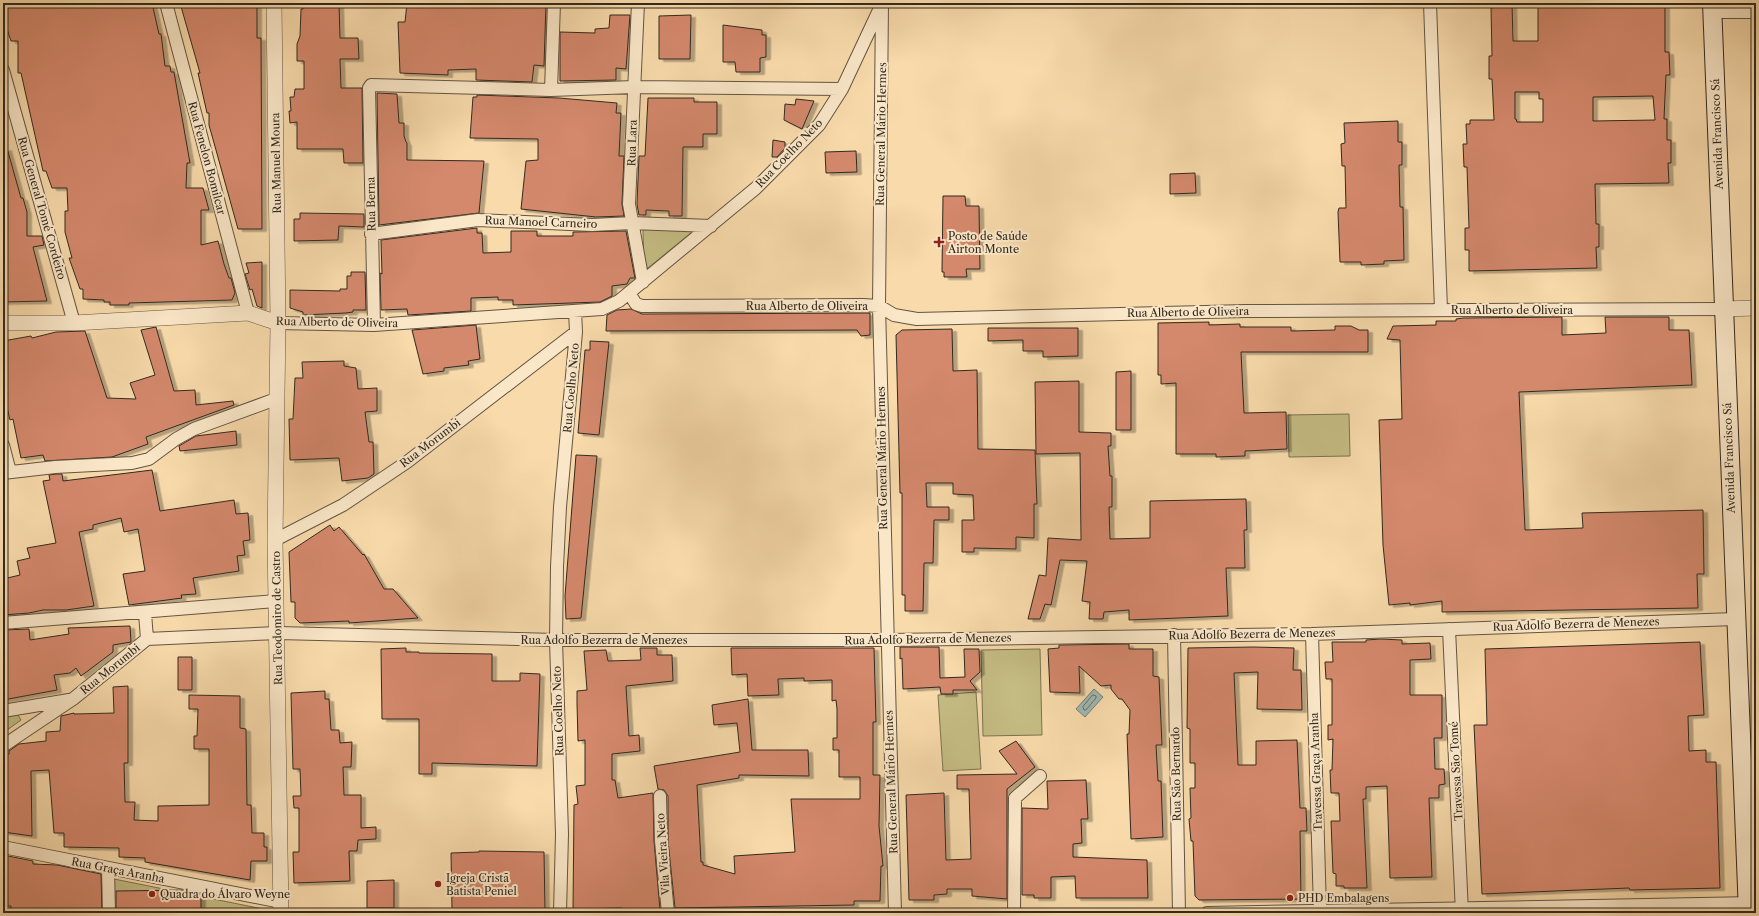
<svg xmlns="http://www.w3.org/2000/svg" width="1759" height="916" viewBox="0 0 1759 916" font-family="'Libre Caslon Text',serif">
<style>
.green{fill:#c5bd84;stroke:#7b7352}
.water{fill:#a0b8b3;stroke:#747f78}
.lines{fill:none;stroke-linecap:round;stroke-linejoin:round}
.shore{stroke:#687069;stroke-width:1}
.building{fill:#d4886c;stroke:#31291f;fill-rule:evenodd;filter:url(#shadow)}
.minor-casing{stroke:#635542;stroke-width:14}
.tertiary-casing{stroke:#635542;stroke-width:16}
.secondary-casing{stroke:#31291f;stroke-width:20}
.minor{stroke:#fae7c8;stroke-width:12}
.tertiary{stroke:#fae7c8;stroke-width:15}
.secondary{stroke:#fae7c8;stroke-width:18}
.poi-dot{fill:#8f2418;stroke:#fae7c8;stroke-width:1.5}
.labels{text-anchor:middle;stroke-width:4;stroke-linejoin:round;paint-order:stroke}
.street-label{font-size:11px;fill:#31291f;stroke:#fae7c8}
.poi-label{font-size:11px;fill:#31291f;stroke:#fae7c8;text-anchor:start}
</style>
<defs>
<filter id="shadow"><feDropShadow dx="4.5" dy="2.5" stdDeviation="0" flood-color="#0004"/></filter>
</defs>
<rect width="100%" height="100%" fill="#f8daab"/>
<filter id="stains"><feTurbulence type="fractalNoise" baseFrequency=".005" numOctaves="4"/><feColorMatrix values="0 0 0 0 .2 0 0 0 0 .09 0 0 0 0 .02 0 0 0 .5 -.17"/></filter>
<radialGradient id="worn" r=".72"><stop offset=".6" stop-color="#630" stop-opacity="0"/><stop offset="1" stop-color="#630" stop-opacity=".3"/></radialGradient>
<path class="green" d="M697,228L648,268L644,266L643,229Z
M1349,414L1350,456L1289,457L1288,415Z
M1040,649L1042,735L983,736L981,650Z
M976,692L981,769L943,771L938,695Z
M16,712L21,720L3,733V714Z
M114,879L263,909L264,913H114Z"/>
<path class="water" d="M1094,689L1103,697L1085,717L1076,709Z"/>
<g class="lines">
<path class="shore" d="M1093,695L1096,696V698L1086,710H1084L1083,707Z"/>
</g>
<path class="building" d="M3,3H152L159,34H161L165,66H170L171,72H174L190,163H187L186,188H203L209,210H201V245L218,241L224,264L229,278H231L235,293L232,300L129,303V305H110V302H104V300L83,299V289H80L69,258H72L65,232V211H68L67,188H52L46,171H43L21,73H18V41H11L3,17Z
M180,3H257V38H261L262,229H238L209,125V113H207L198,73H200Z
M303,3H339L340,38H358L359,59H340L341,88H362L363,163H344L343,149H297V122L290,123L289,111H291L290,97H294L295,89H304V61H297V44L300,36L301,9H303Z
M407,3H546L544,66L534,65L532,82L476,80V69L448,70V75L400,73L398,22H405Z
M1498,3H1512L1513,41H1538V7H1544V3H1584V5H1618V3L1665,4V52H1669L1670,75H1666L1664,119H1667V140H1671V163H1668L1669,183L1595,184L1596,224H1599V247H1596L1597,268L1469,271V250H1465V228H1469L1467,167H1464L1463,144H1467L1466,124H1470V120H1494L1492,79H1489V56H1492L1491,8L1498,7ZM1515,92H1539V99H1543V122H1517L1516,119H1515ZM1653,96L1655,120L1593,121V97Z
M610,15H630L626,69L616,68V80L560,81V32L595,33V29L609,28Z
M691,15L690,59H659V16Z
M723,25L762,30V35H766V57L760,58V72H736L735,62H723Z
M377,93L397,94L399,123H404V136L406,142L407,143V160L484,161L479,213L379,225Z
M477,95L559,98L617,103L616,113H621L619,156H624L622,204L624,216L596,217L521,209L526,161L538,160V139L470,138L473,97H477Z
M648,98H694V102H717V134H703V147H683L682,216H669V211L646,210V215H639L637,204L639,156H645Z
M796,99L814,101L802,129L784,120L785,104L795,105Z
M1398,121V142H1402V165H1399L1400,207H1403L1404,260L1384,261V264L1361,265V262H1340L1338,212L1339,208H1346L1345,166H1342L1341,144L1345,143L1344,123Z
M773,140L785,142V148L777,157H772Z
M7,148L21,198H23L27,212V236H42L44,245L33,247L47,301L3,302V149Z
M856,151L857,172L826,173L825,152Z
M1195,173L1196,193L1170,194V174Z
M943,196H965L966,206H979L980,269H966L967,277H944V272H942Z
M300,213L364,214V227L339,226L338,240L294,241V219H300Z
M477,228V233H482L483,253L511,252V231H537V236H573V232L626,231L635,278H630L627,284L612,286V296L600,302L513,305V300H498V297L471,298V311L408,315L407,309L381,310L380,273L382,274L381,240Z
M262,262V308L257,306L252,289L250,290L245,274L249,273L246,263Z
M351,272H365L366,310H353V312L346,313L303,315V312L290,308V290L340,291V289H347V276H351Z
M631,309L642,314L870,313V335L861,336L857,330L606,331L607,315L617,310Z
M1562,317V335L1606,333L1605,317H1669V330H1689L1692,385L1519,392L1525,530L1583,528L1582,513L1703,510L1704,574H1697L1698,608L1442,612V601L1410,605V603L1389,605L1383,545L1379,420L1402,419L1400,340L1387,339L1393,326L1436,325V321H1456V319L1463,318Z
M1209,322V325L1240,324V327H1291V331L1335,330V326H1351L1359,330H1368V352H1241L1244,413L1286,412L1287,449L1245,451V456L1216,457V454H1176V383L1161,384V375H1158V323Z
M476,325L480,359L468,361L469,365L444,368V371L423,374L412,330Z
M156,327L174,391L195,390L196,405L233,401L234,405L146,437L148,444L112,457L45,461L43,455L21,458L13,419L10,420L3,390V341L31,336L32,338L56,332L85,331L107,398L136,399L130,383L155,375L141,330Z
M988,328H1078V356L1043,357V351H1023V340L988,341Z
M952,329L953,371L977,370L978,449L1035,450L1037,504H1034V538L1016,537V549L974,548V552H962V520H974L973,495L953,494V483H926L927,507H949V520H934L933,563H924L923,611H905V595H902V493H900L896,335L902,330Z
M590,341L609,342L599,435L578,433L585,350H590Z
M344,361V366L356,368L358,389L377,388V411L365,412L369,442H373L374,474L368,478L342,481L339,458L290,460L289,419H293L295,378H303L302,362Z
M1131,371V430H1116V372Z
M1079,381V432L1111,433V446H1108L1110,476H1112V507H1109L1110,539L1150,538V501L1246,499L1247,530H1244L1245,568H1226L1228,616L1129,620V610L1104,612L1103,619H1089L1090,602L1082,601L1087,561L1060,560L1051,605L1045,604L1040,619H1028L1039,575L1046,576L1048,538L1081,540L1080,453L1036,454L1035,382Z
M236,431L237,445L180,451L179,446L196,436Z
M576,455L597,456L581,618L566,619L565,596Z
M152,470L160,511L234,500L236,514L248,513L250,540L243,541L245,555L237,556L239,571L193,578L196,594L181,595L182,598L129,605L123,574L145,571L138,529L124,532L121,518L93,525V529L79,532L94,606L66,610H43L29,613L3,615V579L20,575L17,561L30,558L27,548L56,543L43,481L50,480L49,475L56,474H62L63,481Z
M330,525L334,531L339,527L363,555L364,554L384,589H393L418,618L349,623V621L300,623L295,618V602H291L289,552Z
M130,626L131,642L113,645V652L81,676L76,668L70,673L54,675L57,690L3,700V630L29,629L30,640L69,634L68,628Z
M1381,639L1402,640V644L1430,643L1431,659L1410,660V695H1442V738H1434L1435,769H1444L1445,784L1439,785V798H1429L1432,877L1390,878L1387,786L1366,787V799H1363L1367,888H1344V886H1336V874L1333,873L1331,821H1340L1339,793H1331L1330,770H1332L1333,739L1328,740V725H1332V679H1326L1325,662H1333L1332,642H1366V640Z
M1700,642L1704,715L1688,716L1689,751L1706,750V762H1716L1720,888L1630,890L1629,888L1482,894L1474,725H1487L1485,649Z
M1129,644V649H1153V676L1159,677L1162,745H1156L1158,781H1161L1163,837L1131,839L1127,734H1129L1130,710L1122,699H1119L1111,689V685L1101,686L1079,666L1080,693L1050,692L1048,649L1059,648V645Z
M900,647H939L940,678L965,677L964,649H979L980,672L970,681L977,690H953V694H941L940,687L903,689L902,658L900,659Z
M1253,647L1294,648L1293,670H1301L1302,710L1257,709L1258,672L1234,673L1238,765H1256V741L1297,740L1300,808H1306L1307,831H1300L1301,899L1199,900L1195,896L1193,841H1191L1189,819L1191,818L1190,788H1195V763H1190V729L1187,728L1188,648Z
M406,648V652H419V653L492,654V681H520V673L540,674L537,766L432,763V774H419V719H382L381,649Z
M640,648H657V655H672L673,681L626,686L629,736L639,735L640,751L612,754V780H615L618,798L653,793L654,841L660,910L622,911V908L573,909L574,805L578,804L576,786L585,785V740L578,741L577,703V691L587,690L584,651L606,650L608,661L641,660Z
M731,648H874L876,722H873V775H880L879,826L883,866H881L880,901H854V905L675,908L668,841V796L664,790L658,789L654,766L740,752L737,723L714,725L712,705L748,699L752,750H808L809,776L739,775V778L697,785L701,862H703V865L735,874L734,856L795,852L791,799H860V777H839V750H833V738H837V709L836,700L832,701V680L804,681V678L778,679L779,695L748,696L747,674L732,675Z
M178,657H192V690H178Z
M128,686V763H124L125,802H135L134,820L158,821V806L209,805V749H194V736H197L198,709H189V695L240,696V728L246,729L247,805H251L252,833H264V847H267V861H251L250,880L145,862V858L119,857V848L64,847V833H54L49,770L31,771L32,836L3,832V754H9V751L19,744L46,741V732L60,731L61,716L74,713V714L114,713L113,687Z
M325,691V699H329L331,730H339L340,743L352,742L351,767H343L344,795H361V828L376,827V839L358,840L357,851H349L350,881L294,883L293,852H299V808H294L293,796H301L300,769H293L291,693Z
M1016,741L1035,767L1007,789V899L972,896V889H947V894L934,895V900H909L906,795L944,793L946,860L971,859L969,789H957V775L1017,774L999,751Z
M1086,780L1088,819H1081L1082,843L1073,844V857L1147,860L1148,898H1076L1075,876L1051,877V898H1034V895H1022V808L1048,809L1047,781Z
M479,851L544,852L545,910L452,909L451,853L479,852Z
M3,855L33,861V864L57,865L101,874L102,913H10L11,906H5L3,898Z
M394,880V908H367V881Z
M184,890L201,894V913H116V891Z"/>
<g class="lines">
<defs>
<path id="minor" d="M166,3L248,313
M638,3L629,204L643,282
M882,3L879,306L895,913
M1430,3L1441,310
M1712,12H1756
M3,70L74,323
M551,90L554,3
M371,234L478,220L592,225L632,223L711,226
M629,293L636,304L642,306L863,305L879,306L894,315L917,319L1246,311L1723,309
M278,323L374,325L602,309L619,301L756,188L819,125L842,89L880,8
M374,325L369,88L371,85L551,90L634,87L842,89
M3,445L10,472
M3,473L55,467L132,463L149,459L176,439L194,429L276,399
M275,540L343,505L407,462L576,332
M145,613L147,639
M3,623L276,601
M1449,629L1462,913
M1312,634L1320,910
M1174,635L1179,913
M147,639L278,633L556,640H887L1312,634L1735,619
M3,711L69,700
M3,746L73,699L147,639
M660,796L661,841L668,913
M3,847L281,902
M108,868L109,913
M560,913L562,834L556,640L557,567L560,507L576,332L575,311
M1014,913L1015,798L1040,776
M1207,913L1755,903"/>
<path id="tertiary" d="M274,3L278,323L275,540L281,913
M1723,309L1756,308
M3,323H74L248,313L278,323"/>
<path id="secondary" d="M1712,3L1748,913"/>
</defs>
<use href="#minor" class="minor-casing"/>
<use href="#tertiary" class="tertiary-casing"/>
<use href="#secondary" class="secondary-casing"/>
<use href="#minor" class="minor"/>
<use href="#tertiary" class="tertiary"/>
<use href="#secondary" class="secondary"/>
</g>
<g class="poi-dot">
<path d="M937 236h4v4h4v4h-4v4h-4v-4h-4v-4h4z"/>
<circle cx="438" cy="884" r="4"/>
<circle cx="152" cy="894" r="4"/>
<circle cx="1290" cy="898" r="4"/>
</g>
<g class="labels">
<g class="street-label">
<text transform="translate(881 134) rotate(-89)" y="4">Rua General Mário Hermes</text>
<text transform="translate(1717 134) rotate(-92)" y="4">Avenida Francisco Sá</text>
<text transform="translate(632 143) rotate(-88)" y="4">Rua Lara</text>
<text transform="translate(789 153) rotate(-46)" y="4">Rua Coelho Neto</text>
<text transform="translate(207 158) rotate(75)" y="4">Rua Fenelon Bomilcar</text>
<text transform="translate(276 163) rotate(-91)" y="4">Rua Manuel Moura</text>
<text transform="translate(371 204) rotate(-91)" y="4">Rua Berna</text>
<text transform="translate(42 208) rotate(74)" y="4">Rua General Tomé Cordeiro</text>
<text transform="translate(541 222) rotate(2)" y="4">Rua Manoel Carneiro</text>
<text x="807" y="310">Rua Alberto de Oliveira</text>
<text x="1512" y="314">Rua Alberto de Oliveira</text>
<text transform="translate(1188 312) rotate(-1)" y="4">Rua Alberto de Oliveira</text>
<text transform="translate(337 322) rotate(1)" y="4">Rua Alberto de Oliveira</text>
<text transform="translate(571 388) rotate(-85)" y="4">Rua Coelho Neto</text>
<text transform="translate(430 443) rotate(-37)" y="4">Rua Morumbi</text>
<text transform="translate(882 458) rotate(-91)" y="4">Rua General Mário Hermes</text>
<text transform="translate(1729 458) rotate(-92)" y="4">Avenida Francisco Sá</text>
<text transform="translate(277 618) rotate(-91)" y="4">Rua Teodomiro de Castro</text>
<text transform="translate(1576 624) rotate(-2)" y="4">Rua Adolfo Bezerra de Menezes</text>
<text transform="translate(1252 634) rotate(-1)" y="4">Rua Adolfo Bezerra de Menezes</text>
<text transform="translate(928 639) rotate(-1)" y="4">Rua Adolfo Bezerra de Menezes</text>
<text x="604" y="644">Rua Adolfo Bezerra de Menezes</text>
<text transform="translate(110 669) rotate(-39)" y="4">Rua Morumbi</text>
<text transform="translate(558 711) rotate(-92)" y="4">Rua Coelho Neto</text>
<text transform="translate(1456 771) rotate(-93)" y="4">Travessa São Tomé</text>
<text transform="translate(1316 772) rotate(-92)" y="4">Travessa Graça Aranha</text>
<text transform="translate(1176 774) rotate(-91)" y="4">Rua São Bernardo</text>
<text transform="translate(891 782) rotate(-92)" y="4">Rua General Mário Hermes</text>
<text transform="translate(663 854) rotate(-94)" y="4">Vila Vieira Neto</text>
<text transform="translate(118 870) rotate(11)" y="4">Rua Graça Aranha</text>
</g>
<g class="poi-label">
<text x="948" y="240">Posto de Saúde<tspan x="948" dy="13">Airton Monte</tspan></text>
<text x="446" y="882">Igreja Cristã<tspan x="446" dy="13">Batista Peniel</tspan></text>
<text x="160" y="898">Quadra do Álvaro Weyne</text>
<text x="1298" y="902">PHD Embalagens</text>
</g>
</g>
<rect width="1759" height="916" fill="none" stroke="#f8daab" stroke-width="16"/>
<rect x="4" y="4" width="1751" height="908" fill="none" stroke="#31291f" stroke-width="2"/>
<rect x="8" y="8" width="1743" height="900" fill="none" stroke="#31291f"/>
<rect width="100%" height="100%" filter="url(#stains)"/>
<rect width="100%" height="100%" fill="url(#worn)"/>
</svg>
